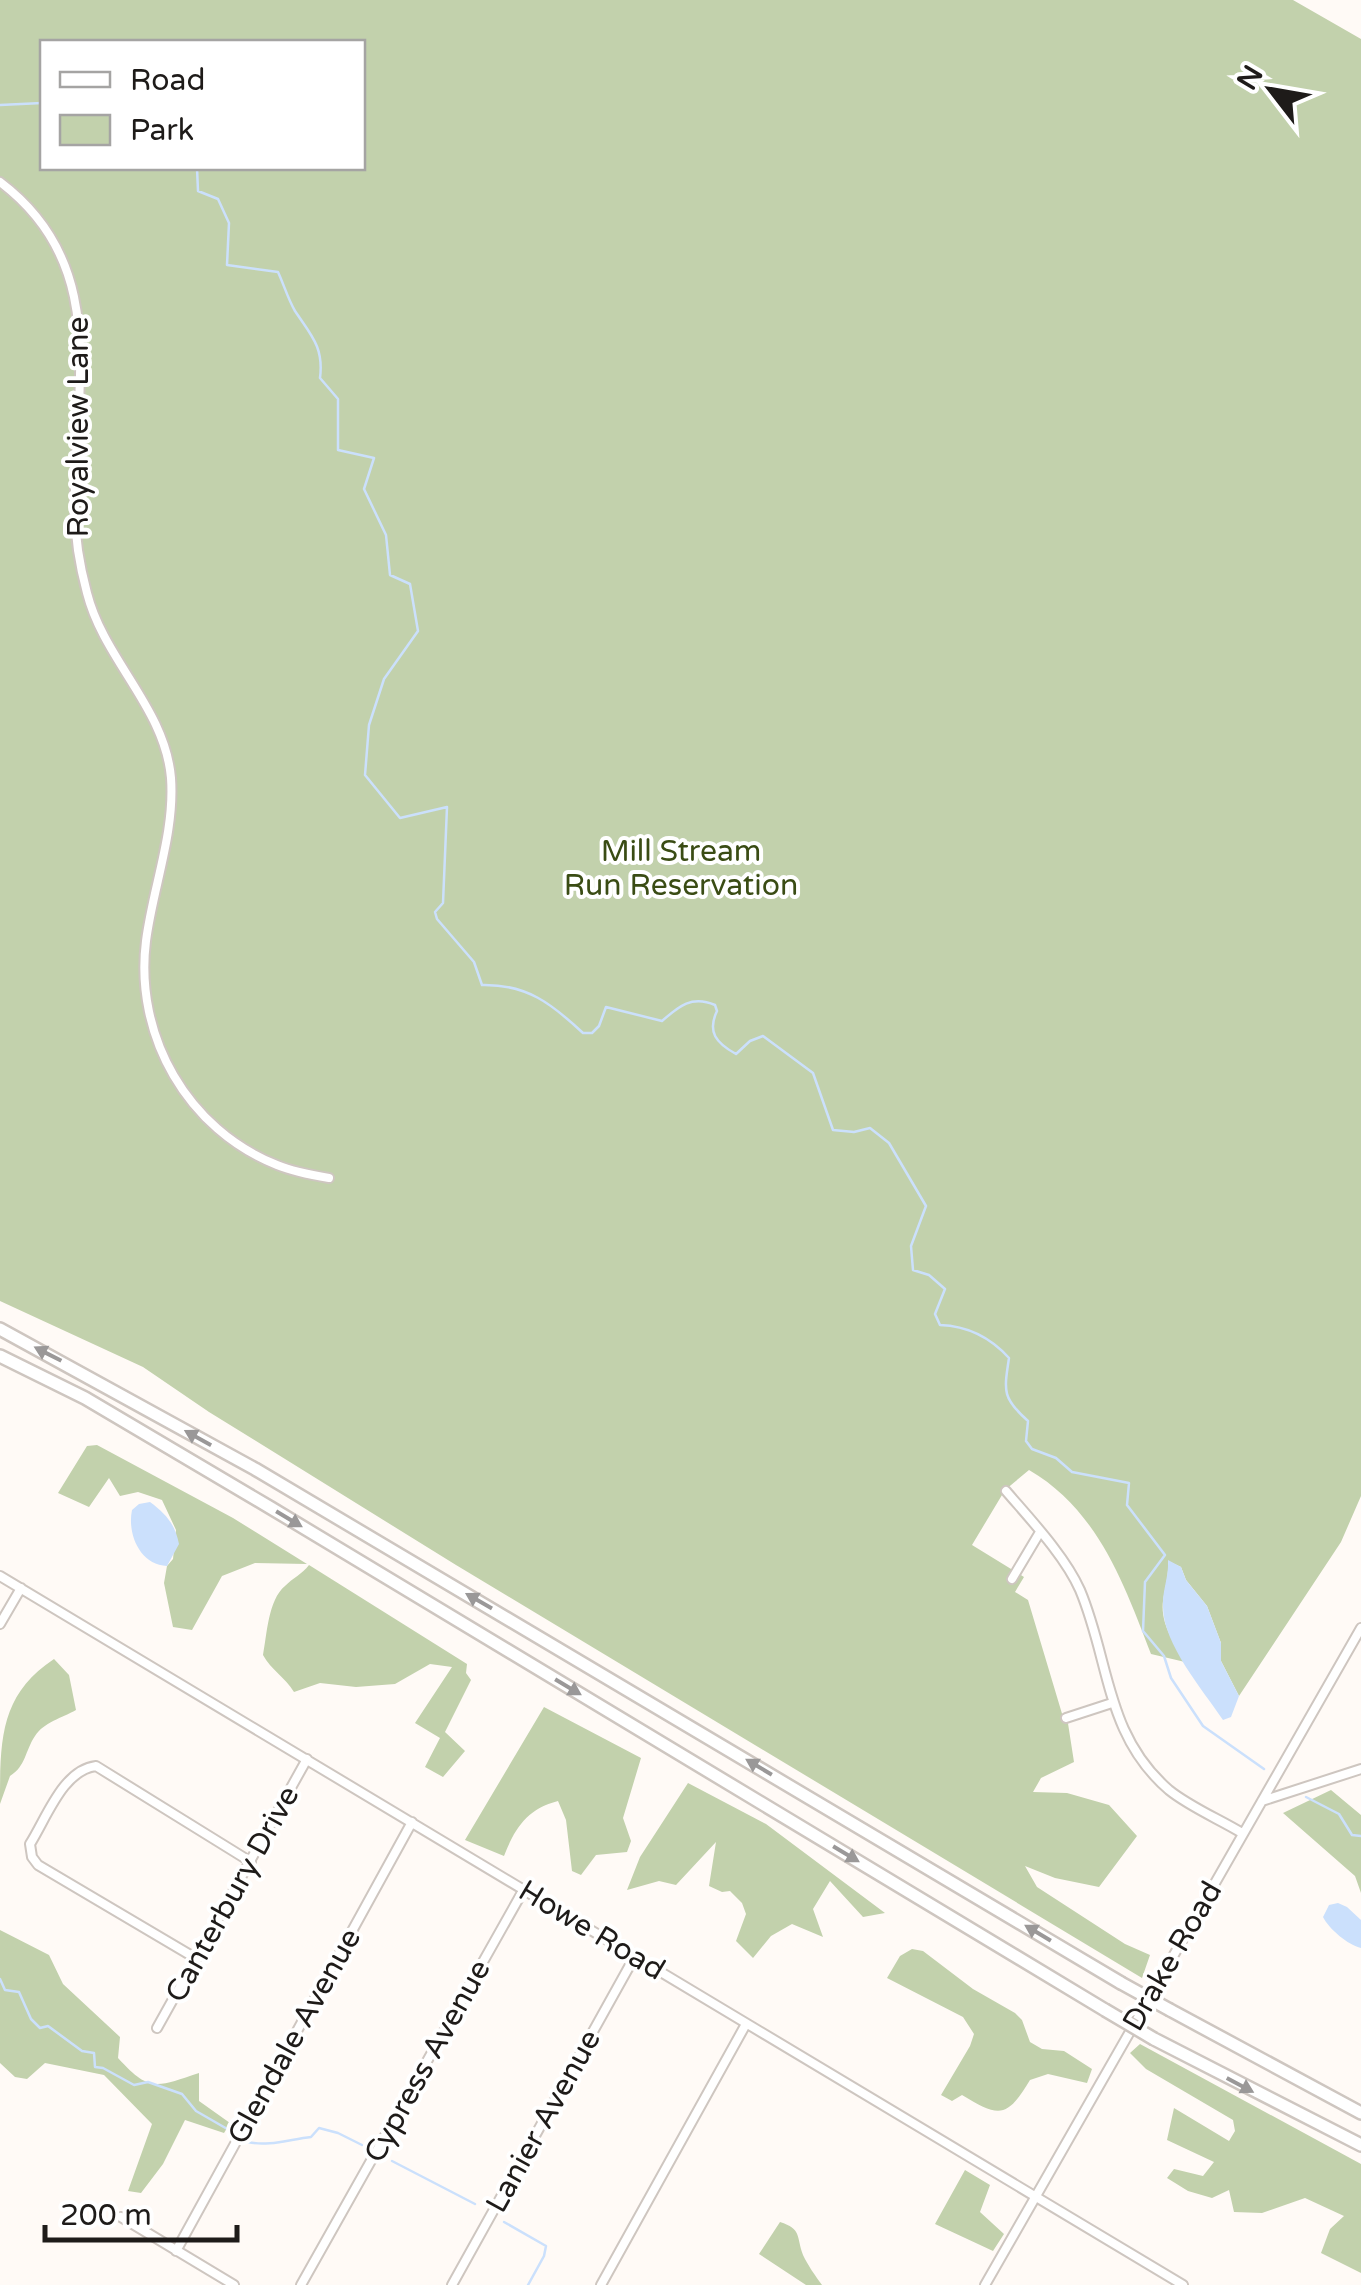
<svg xmlns="http://www.w3.org/2000/svg" width="1361" height="2285" viewBox="0 0 1361 2285" font-family="'Varela Round',sans-serif">
<style>
.green{fill:#c2d1ac;fill-rule:evenodd}
.water{fill:#cbe0fc}
.lines{fill:none;stroke-linecap:round;stroke-linejoin:round}
.stream{stroke:#cbe0fc;stroke-width:2.5}
.minor-casing{stroke:#cec6c0;stroke-width:12}
.highway-casing{stroke:#cec6c0;stroke-width:16}
.minor{stroke:#fff;stroke-width:8}
.highway{stroke:#fff;stroke-width:11}
.highway-bridge-casing{stroke:#cec6c0;stroke-width:16;stroke-linecap:butt}
.highway-bridge{stroke:#fff;stroke-width:11}
.oneway{fill:#9a9898}
.labels{text-anchor:middle;stroke-width:8;stroke-linejoin:round;paint-order:stroke}
.street-label{font-size:30px;fill:#1e1b19;stroke:#fff}
.park-label{font-size:30px;fill:#3a4c14;stroke:#fff}
</style>
<rect width="100%" height="100%" fill="#fffaf6"/>
<path class="green" d="M0,0H1293L1361,39V1496L1341,1542L1239,1696L1221,1661V1643L1207,1606L1186,1580L1181,1567L1168,1561C1169,1576 1165,1587 1163,1601C1160,1624 1175,1644 1185,1662L1151,1654C1124,1584 1098,1510 1029,1470L1005,1490L972,1545L1024,1577L1015,1592L1028,1600L1063,1717H1067L1074,1762L1041,1778L1033,1792L1067,1793L1109,1805L1137,1836L1099,1887L1055,1878L1025,1866L1037,1887L1125,1944L1150,1955L1142,1978L456,1565L209,1412L143,1367L0,1301ZM42,42H362V168H42Z
M97,1445L233,1518L307,1564L255,1563L222,1576L192,1630L173,1627L164,1583L167,1566L173,1559L176,1530L162,1500L138,1492L120,1496L109,1478L89,1507L58,1493L87,1446Z
M309,1565L467,1664L466,1673L471,1680L445,1732L465,1751L443,1777L425,1767L440,1738L415,1723L452,1667L430,1664L395,1684L356,1687L320,1683L294,1692C285,1677 271,1670 263,1655C267,1635 268,1600 285,1586C293,1578 302,1574 309,1565Z
M54,1659L69,1675L76,1710C62,1718 44,1722 35,1736C25,1751 26,1766 10,1776L0,1804C0,1739 0,1695 54,1659Z
M544,1707L641,1758L623,1818L631,1841L627,1852L596,1855L581,1875L572,1871L566,1820L558,1801C527,1809 515,1828 504,1856L465,1840Z
M688,1783L766,1824L885,1913L863,1917L830,1881L813,1909L823,1937L792,1924L771,1936L753,1958L736,1941L746,1914L742,1903L730,1891L722,1892L709,1886L716,1842L676,1885L659,1881L627,1890L640,1857Z
M1331,1790L1361,1815V1893L1355,1876L1283,1813Z
M0,1930L49,1955L63,1984L120,2037L118,2058C150,2093 156,2087 199,2073V2101L230,2123L224,2133L185,2120L163,2164L141,2193L128,2191L152,2124L104,2075L45,2063L27,2079L15,2077L0,2063Z
M912,1949L923,1951L973,1989L1015,2013L1022,2020L1030,2042L1042,2049L1064,2051L1092,2069L1087,2083L1048,2074L1030,2080C1007,2118 1000,2118 962,2095L952,2101L941,2095L970,2046L974,2034L963,2017L887,1978L900,1956Z
M1140,2044L1361,2164V2273L1321,2253L1330,2229L1344,2216L1305,2198L1262,2213L1234,2212L1229,2190L1212,2198L1188,2191L1167,2178L1174,2169L1203,2176L1214,2162L1167,2140L1174,2108L1229,2141L1235,2131L1233,2120L1146,2069L1130,2053Z
M965,2170L990,2185L980,2212L1004,2234L993,2251L935,2224Z
M780,2222C802,2229 796,2236 803,2255C807,2264 816,2277 822,2285H806L759,2254Z"/>
<path class="water" d="M150,1502C166,1514 175,1524 179,1544L167,1566C140,1565 127,1534 132,1510L139,1504Z
M1168,1560L1181,1567L1186,1580L1207,1606L1221,1643V1661L1239,1696L1231,1717L1223,1720C1203,1690 1163,1644 1163,1607C1162,1591 1169,1577 1168,1560Z
M1338,1903L1347,1907L1361,1920V1948C1348,1945 1329,1929 1323,1917L1329,1905Z"/>
<g class="lines">
<path class="stream" d="M0,105L42,103
M197,168L198,191L218,199L229,223L227,265L278,272C284,285 288,299 295,311C311,335 324,347 320,378L338,399V450L374,458L364,489L386,535L390,575L410,584L418,631L384,679L369,725L365,775L400,818L447,807L443,903L435,912L437,919L474,962L482,985C527,984 552,1004 583,1033H592L599,1026L606,1007L662,1021C679,1006 692,995 715,1005L717,1011C707,1032 716,1043 736,1054L750,1041L763,1036L813,1073L833,1130L854,1132L870,1128L889,1143L926,1206L911,1246L913,1270L929,1275L945,1289L935,1314L940,1325C968,1326 991,1338 1009,1358C1004,1391 1002,1398 1028,1421L1026,1441L1032,1449L1056,1458L1072,1472L1129,1483L1127,1505L1165,1555L1145,1582L1143,1631L1164,1656L1171,1678L1203,1726L1264,1769
M1306,1797L1339,1814L1352,1835L1361,1836
M0,1979L5,1990L19,1992L31,2019L40,2028L48,2026L82,2051L94,2053L95,2067L103,2068L134,2085L148,2082L182,2094L196,2111L229,2130
M248,2142C268,2147 291,2139 311,2137L319,2128L338,2133L362,2145
M392,2161L475,2204
M504,2222L546,2246L544,2256L528,2285"/>
<defs>
<path id="minor" d="M0,182C114,268 72,392 75,511C75,539 80,567 87,593C104,660 165,708 171,778C175,833 153,887 146,941C134,1036 188,1130 277,1165C294,1172 311,1175 329,1178
M1006,1491C1030,1519 1065,1556 1080,1590C1110,1661 1105,1735 1169,1790C1190,1807 1219,1819 1242,1833
M0,1576L1183,2285
M1012,1579L1040,1532
M0,1624L21,1588
M1066,1718L1112,1703
M1262,1801L1361,1769
M197,1959L38,1865L32,1857L30,1844C47,1817 63,1770 96,1766L251,1862
M157,2028L307,1759
M121,2217L234,2285
M176,2251L412,1822
M301,2285L524,1889
M452,2285L635,1956
M601,2285L746,2024
M985,2285L1361,1628"/>
<path id="highway" d="M0,1329L255,1469L1121,1983
M0,1356L85,1398L271,1508L1105,2010
M1170,2010L1361,2113
M1154,2039L1361,2145"/>
</defs>
<use href="#minor" class="minor-casing"/>
<use href="#highway" class="highway-casing"/>
<use href="#minor" class="minor"/>
<use href="#highway" class="highway"/>
<defs>
<path id="highway-bridge" d="M1121,1983L1170,2010
M1105,2010L1154,2039"/>
</defs>
<use href="#highway-bridge" class="highway-bridge-casing"/>
<use href="#highway-bridge" class="highway-bridge"/>
</g>
<defs><path id="oneway-solid" d="M-6-.8H1V-3.2L6.5 0L1 3.2V.8H-6Z" transform="scale(2.5)"/></defs>
<g class="oneway">
<use href="#oneway-solid" transform="translate(48 1354) rotate(-153)"/>
<use href="#oneway-solid" transform="translate(198 1438) rotate(-151)"/>
<use href="#oneway-solid" transform="translate(289 1519) rotate(31)"/>
<use href="#oneway-solid" transform="translate(479 1601) rotate(-150)"/>
<use href="#oneway-solid" transform="translate(568 1687) rotate(31)"/>
<use href="#oneway-solid" transform="translate(759 1767) rotate(-149)"/>
<use href="#oneway-solid" transform="translate(846 1854) rotate(31)"/>
<use href="#oneway-solid" transform="translate(1038 1933) rotate(-149)"/>
<use href="#oneway-solid" transform="translate(1240 2085) rotate(28)"/>
</g>
<g class="labels">
<g class="street-label">
<text transform="translate(78 427) rotate(-90)" y="10">Royalview Lane</text>
<text transform="translate(232 1894) rotate(-61)" y="10">Canterbury Drive</text>
<text transform="translate(592 1930) rotate(31)" y="10">Howe Road</text>
<text transform="translate(1172 1956) rotate(-60)" y="10">Drake Road</text>
<text transform="translate(294 2036) rotate(-61)" y="10">Glendale Avenue</text>
<text transform="translate(427 2061) rotate(-61)" y="10">Cypress Avenue</text>
<text transform="translate(543 2121) rotate(-61)" y="10">Lanier Avenue</text>
</g>
<g class="park-label">
<text x="681" y="861">Mill Stream<tspan x="681" dy="34">Run Reservation</tspan></text>
</g>
</g>
<rect x="40" y="40" width="325" height="130" fill="#ffffff" stroke="#a5a4a3" stroke-width="2.5"/>
<rect x="60" y="72" width="50" height="15" fill="#ffffff" stroke="#a5a4a3" stroke-width="2.5"/>
<text x="130" y="90" font-size="30" fill="#1e1b19">Road</text>
<rect x="60" y="115" width="50" height="30" fill="#c2d1ac" stroke="#a5a4a3" stroke-width="2.5"/>
<text x="130" y="140" font-size="30" fill="#1e1b19">Park</text>
<g transform="translate(1271 90) rotate(301)" stroke="#ffffff" stroke-width="8" paint-order="stroke">
<path d="M0-8L18 38L0 25L-18 38Z" fill="#1e1b19"/>
<text y="-15" font-size="28" font-weight="bold" text-anchor="middle" fill="#1e1b19">N</text>
</g>
<path d="M45 2225v15h192v-15" fill="none" stroke="#1e1b19" stroke-width="5"/>
<text x="60" y="2225" font-size="30" fill="#1e1b19" stroke="#ffffff" stroke-width="8" paint-order="stroke">200 m</text>
</svg>
